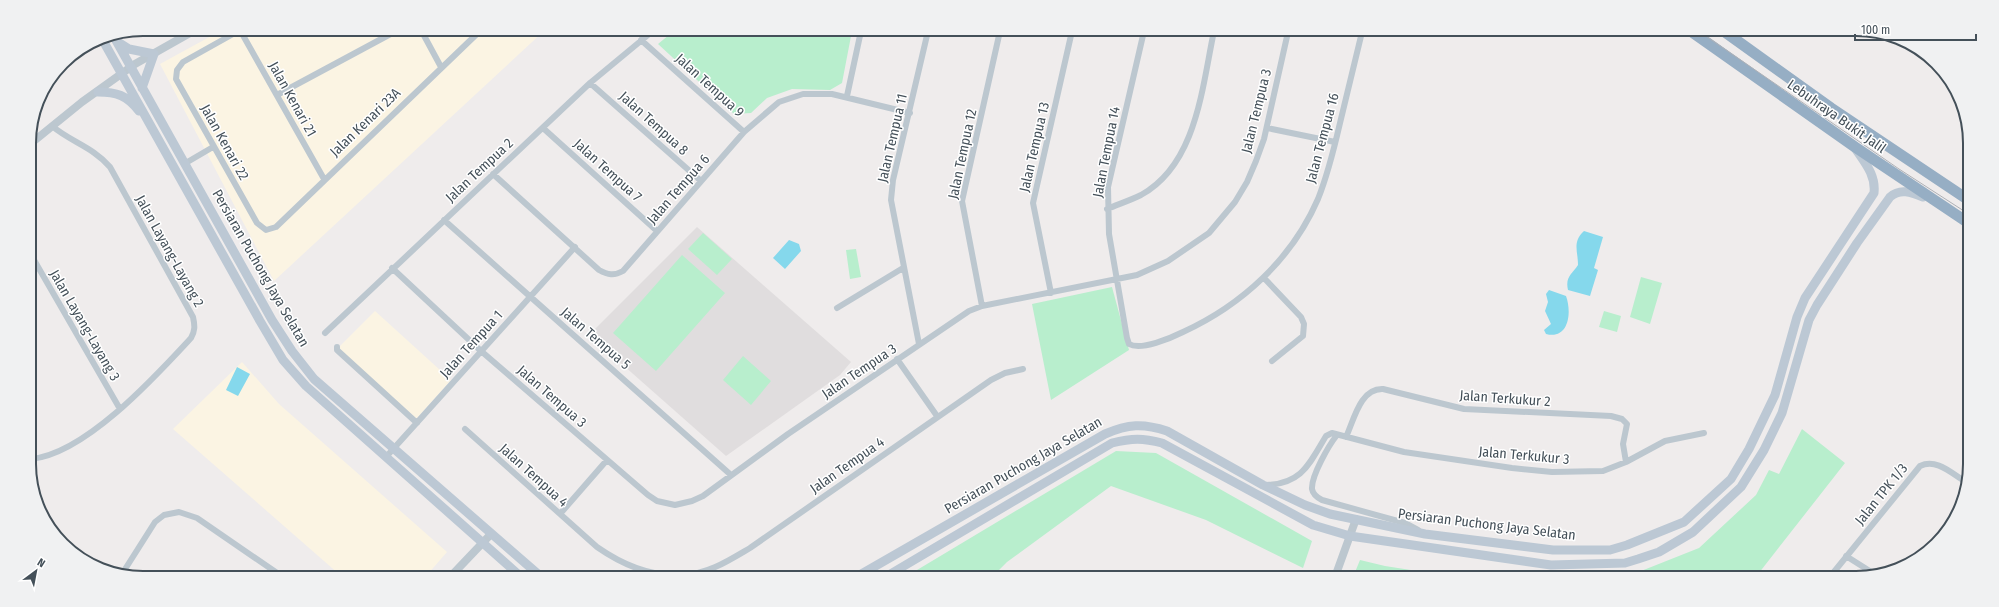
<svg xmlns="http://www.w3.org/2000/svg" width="1999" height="607" viewBox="0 0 1999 607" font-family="'Fira Sans Condensed',sans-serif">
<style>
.commercial{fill:#fbf4e3}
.education{fill:#e0ddde}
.green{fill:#b8eecd}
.water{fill:#85d8ec}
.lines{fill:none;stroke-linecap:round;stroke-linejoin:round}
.minor{stroke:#bcc7cf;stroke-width:6}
.tertiary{stroke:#bcc7cf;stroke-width:8}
.secondary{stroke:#bcc8d4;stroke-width:9}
.trunk{stroke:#96aec4;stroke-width:11}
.tram{stroke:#aeb1b7;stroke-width:1}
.labels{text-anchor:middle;stroke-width:3;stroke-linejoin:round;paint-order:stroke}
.street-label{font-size:14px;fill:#445059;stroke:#fff}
.rim{fill:none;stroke:#445059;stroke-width:2}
</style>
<rect width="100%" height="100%" fill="#efecec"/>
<path class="commercial" d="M224,29L545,30L274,281L160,64Z
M375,311L451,380L416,419L339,349V347Z
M242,362L279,404L447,552L427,575H340L173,429Z"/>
<path class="education" d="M697,227L851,362L840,375L726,456L589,335Z"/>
<path class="green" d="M675,30L852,31L842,83L830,90L792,89L767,98L751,113L734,114L658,44Z
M703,233L732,259L717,275L688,249Z
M856,249L861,277L850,279L846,250Z
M682,255L725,293L656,371L613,333Z
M1641,277L1662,283L1650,324L1630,317Z
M1112,287L1129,350L1051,400L1032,304Z
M1604,311L1621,316L1617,332L1599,327Z
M743,356L771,381L751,405L723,380Z
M1802,429L1845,463L1755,578L1626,577L1699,548L1756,495L1769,470L1779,474Z
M1116,451L1156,453L1312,541L1303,568L1206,520L1111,486L1007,562L993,576H907Z
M1360,560L1385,566L1456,577H1353Z"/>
<path class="water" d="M1584,231L1603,237L1594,268L1598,270L1590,296L1568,290C1565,277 1572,274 1578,265C1578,251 1572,242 1584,231Z
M789,240L799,244L801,251L785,269L773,258Z
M1549,290L1566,296C1572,312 1569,340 1546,334L1544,330L1551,324L1545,311L1548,302L1546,294Z
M237,367L250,374L238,396L226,390Z"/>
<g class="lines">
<path class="minor" d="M242,29L183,62L177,70L176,79L257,223L266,230L276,227L481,30
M240,30L324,179
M421,30L441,67
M1144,31L1108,187L1109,234L1127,338L1129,344C1141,351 1171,338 1183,332C1242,305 1292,259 1318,199C1328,174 1334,149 1340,123C1347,93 1355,62 1362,32
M641,40L744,132
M590,83L701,181
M277,95L398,30
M847,96L861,31
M543,128L657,231
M1267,128L1335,142
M184,164L213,147
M493,174L599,270C608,275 614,276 623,271L744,132L779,102L803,94H832L910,113
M1107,209C1119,204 1131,200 1141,195C1197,164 1202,87 1214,31
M444,220L731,475
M30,253L120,409
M392,268L481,351L648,495L657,501L675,505L692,501L703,496L788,434L969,311L982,306L1137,275L1168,261L1209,233L1235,202L1247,182L1256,161L1264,139L1288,32
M1264,278L1301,317L1304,324L1303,336L1272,361
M1051,293L1033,203L1072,31
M982,306L962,201L1000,31
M837,308L903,268
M325,333L590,83L654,30
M919,344L891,200L893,180L928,31
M337,347V350L417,423
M897,359L937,416
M465,429L597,547C620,563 645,575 674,575
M1337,435C1329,445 1311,476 1312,489C1313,495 1318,498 1322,500L1405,523L1418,530
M1346,437C1354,420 1360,388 1383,389L1464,409L1611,416L1622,419L1627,424L1623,444L1626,462
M386,457L575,247
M31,459C85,454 155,377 191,338C195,331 195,326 193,317L110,167C93,147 71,142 52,126
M1266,485C1302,484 1309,464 1326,436L1332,433L1404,452L1512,468L1552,472L1603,471L1626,462L1665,441L1704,433
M560,514L607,460
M1846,556L1876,575
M122,574L155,522L164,515L179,512L197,518L280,575
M683,575C708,574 728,561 750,548L991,380L1005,373L1023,369
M1154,576H1166
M1829,578L1920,466C1937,458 1952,474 1966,482"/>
<path class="tertiary" d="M29,145L82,102L135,64L197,29
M452,575L491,534
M1335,577L1356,519"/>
<path class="secondary" d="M113,35L272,320L292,351L314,379L539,575
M101,37L260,321L283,360L306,386L519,575
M118,42L129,49L154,54L142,88
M98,92C116,92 127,95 139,111
M858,576L1105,434C1128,424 1143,423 1167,431L1263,485L1305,505L1330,514L1425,534L1553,550H1610L1627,545L1684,522L1731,479L1749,449L1775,395L1797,317L1805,298L1874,193C1876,175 1865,163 1855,148
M887,576L1112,443C1132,438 1143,438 1162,443L1313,525L1350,536L1551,565L1625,563L1638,559L1659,552L1693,532L1741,487L1764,450L1782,413L1809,320L1817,305L1857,243L1890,197C1900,188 1911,192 1923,197"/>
<path class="trunk" d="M1692,32L1855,147L1967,222
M1725,32L1831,108L1967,199"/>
<path class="tram" d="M1700,32L1899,169L1967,213"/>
</g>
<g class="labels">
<g class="street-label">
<text transform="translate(710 85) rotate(42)" y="5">Jalan Tempua 9</text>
<text transform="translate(293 99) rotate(61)" y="5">Jalan Kenari 21</text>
<text transform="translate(1256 111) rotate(-76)" y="5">Jalan Tempua 3</text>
<text transform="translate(1837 116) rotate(35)" y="5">Lebuhraya Bukit Jalil</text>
<text transform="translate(365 122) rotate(-44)" y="5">Jalan Kenari 23A</text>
<text transform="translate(654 123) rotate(42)" y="5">Jalan Tempua 8</text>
<text transform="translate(892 138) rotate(-77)" y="5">Jalan Tempua 11</text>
<text transform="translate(1322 138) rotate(-75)" y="5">Jalan Tempua 16</text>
<text transform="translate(225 142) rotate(61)" y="5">Jalan Kenari 22</text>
<text transform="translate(1034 147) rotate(-77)" y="5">Jalan Tempua 13</text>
<text transform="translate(1106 152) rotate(-79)" y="5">Jalan Tempua 14</text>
<text transform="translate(962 154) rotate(-78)" y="5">Jalan Tempua 12</text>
<text transform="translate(479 170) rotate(-43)" y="5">Jalan Tempua 2</text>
<text transform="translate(608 170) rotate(42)" y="5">Jalan Tempua 7</text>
<text transform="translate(678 189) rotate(-49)" y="5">Jalan Tempua 6</text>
<text transform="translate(170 251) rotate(61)" y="5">Jalan Layang-Layang 2</text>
<text transform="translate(261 268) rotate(60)" y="5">Persiaran Puchong Jaya Selatan</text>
<text transform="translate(85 325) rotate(60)" y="5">Jalan Layang-Layang 3</text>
<text transform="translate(596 338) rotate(41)" y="5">Jalan Tempua 5</text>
<text transform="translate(471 344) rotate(-48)" y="5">Jalan Tempua 1</text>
<text transform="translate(859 371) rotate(-34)" y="5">Jalan Tempua 3</text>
<text transform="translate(552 396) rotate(41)" y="5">Jalan Tempua 3</text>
<text transform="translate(1505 398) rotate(4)" y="5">Jalan Terkukur 2</text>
<text transform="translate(1524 455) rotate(5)" y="5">Jalan Terkukur 3</text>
<text transform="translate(847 465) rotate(-35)" y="5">Jalan Tempua 4</text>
<text transform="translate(1023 465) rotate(-30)" y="5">Persiaran Puchong Jaya Selatan</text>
<text transform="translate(534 475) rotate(42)" y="5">Jalan Tempua 4</text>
<text transform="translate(1881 494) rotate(-51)" y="5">Jalan TPK 1/3</text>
<text transform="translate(1487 524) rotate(7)" y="5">Persiaran Puchong Jaya Selatan</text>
</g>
</g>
<path d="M0 0H1999V607H0ZM143 36H1856A107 107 0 0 1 1963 143V464A107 107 0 0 1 1856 571H143A107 107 0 0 1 36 464V143A107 107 0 0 1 143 36Z" fill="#f0f1f2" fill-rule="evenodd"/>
<path class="rim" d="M143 36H1856A107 107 0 0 1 1963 143V464A107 107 0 0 1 1856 571H143A107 107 0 0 1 36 464V143A107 107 0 0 1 143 36Z"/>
<g transform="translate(36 571) rotate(32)" stroke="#ffffff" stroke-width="3" paint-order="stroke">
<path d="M0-3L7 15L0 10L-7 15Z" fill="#445059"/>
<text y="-6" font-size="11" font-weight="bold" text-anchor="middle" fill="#445059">N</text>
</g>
<path d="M1855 34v6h121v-6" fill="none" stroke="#445059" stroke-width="2"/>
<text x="1861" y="34" font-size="12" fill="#445059" stroke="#ffffff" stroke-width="3" paint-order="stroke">100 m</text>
</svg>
